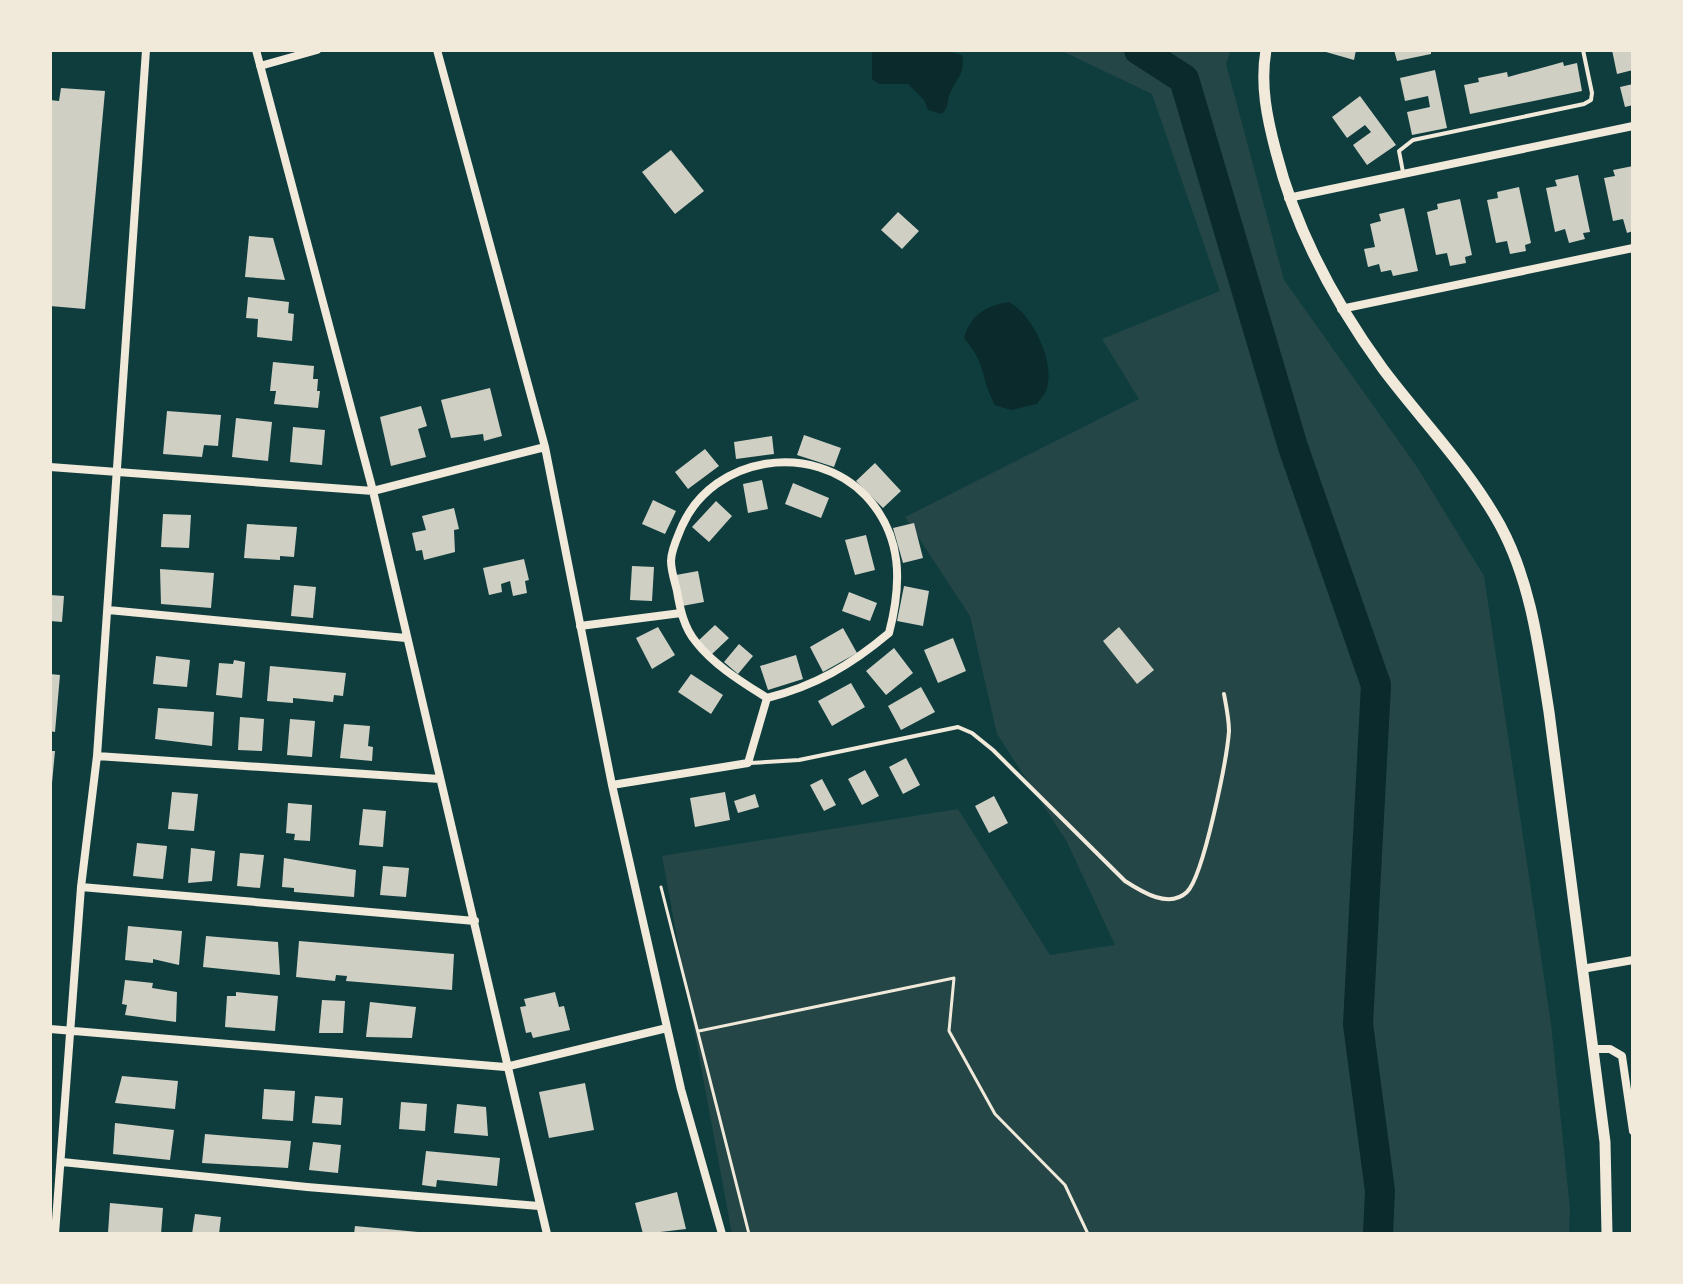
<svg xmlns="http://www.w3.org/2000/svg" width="1683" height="1284" viewBox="0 0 1683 1284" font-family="Cabin,sans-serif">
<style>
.green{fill:#244646}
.water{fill:#0a2a2b}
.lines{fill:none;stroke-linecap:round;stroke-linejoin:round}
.river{stroke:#0a2a2b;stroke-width:30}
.building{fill:#cfcfc3}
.path{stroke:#f1e9da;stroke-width:3}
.service{stroke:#f1e9da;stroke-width:4}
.minor{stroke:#f1e9da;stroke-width:8}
.tertiary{stroke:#f1e9da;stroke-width:11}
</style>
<rect width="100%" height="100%" fill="#0f3d3e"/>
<path class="green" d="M1060,50H1231L1226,64L1284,280L1417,467L1484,576L1551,1024L1570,1209L1569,1234H732L662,856L958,809L1050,955L1115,945L1067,842L997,734L970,616L905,517L1139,399L1102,339L1220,291L1152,94Z"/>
<path class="water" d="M872,50H944L962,55C965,74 958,76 951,91C946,100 950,106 942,114L928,110L924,100L908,84H879L872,79Z
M1009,302C1032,314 1055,361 1047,388C1046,394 1040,399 1037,404L1011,410L995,405C980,377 987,365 964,338C971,315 985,306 1009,302Z"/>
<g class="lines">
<path class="river" d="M1139,50L1184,79L1293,447L1376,685L1358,1024L1380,1191L1378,1234"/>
</g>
<path class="building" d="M1319,50H1356L1354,60Z
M1394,50H1431V54L1397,61Z
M1612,50H1633V70L1617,74Z
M1563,62L1564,66L1577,63L1582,91L1470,114L1464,85L1479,82L1478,78L1507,72L1508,77Z
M1435,70L1447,128L1412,135L1407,112L1430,107L1428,96L1405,101L1400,78Z
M1633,84V105L1625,107L1620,87Z
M61,88L105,91L85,309L50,306V100L59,101Z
M1360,96L1396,145L1367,165L1353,145L1371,132L1365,125L1347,138L1332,117Z
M671,150L704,191L675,214L642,172Z
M1633,166V231L1627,233L1623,219L1613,221L1604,178L1615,176L1613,170Z
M1578,175L1590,232L1583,233L1585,239L1569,243L1565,229L1555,232L1546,188L1557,186L1555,180Z
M1519,187L1531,243L1525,245L1526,251L1510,254L1507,241L1496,243L1487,200L1498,198L1497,192Z
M1460,199L1472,255L1465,257L1466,263L1450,266L1447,253L1436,255L1427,212L1438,209L1437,204Z
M1404,208L1418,271L1393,276L1391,270L1381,272L1379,264L1368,267L1364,249L1375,247L1370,224L1381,221L1379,214Z
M898,212L919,231L902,249L881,230Z
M249,236L273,238L285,280L245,277Z
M248,297L289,302L288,313L294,314L292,341L257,337L258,319L246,318Z
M273,362L314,366L313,379H318L317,391H320L318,408L274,404L276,391H270Z
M490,388L502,436L484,441L483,434L451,438L441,400Z
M421,406L427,426L418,429L426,457L391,466L380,417Z
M167,411L221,415L218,446L204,445L202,457L163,454Z
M236,418L272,422L268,461L232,457Z
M293,427L325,430L322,465L290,462Z
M804,435L841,448L834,467L797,455Z
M772,436L774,454L736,459L734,442Z
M705,449L719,466L688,489L675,472Z
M875,463L901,491L883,508L856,481Z
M762,480L768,509L748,513L743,484Z
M793,483L829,498L821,518L785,504Z
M653,500L676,511L665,534L642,524Z
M716,501L732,516L709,542L692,527Z
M454,508L459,529L454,530L455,552L424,560L422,550L416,551L412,533L426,530L422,516Z
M163,514L191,515L189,548L161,547Z
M914,523L923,558L903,563L893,528Z
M247,524L297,527L294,557L280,556V560L244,558Z
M866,535L875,570L855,575L845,540Z
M524,559L529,580L525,581L527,593L513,596L510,581L501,584L502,592L489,595L483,568Z
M632,566L654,567L652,601L630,600Z
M160,569L214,573L211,608L161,604Z
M698,571L704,602L682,606L676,575Z
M294,585L316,587L313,618L291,616Z
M904,586L929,591L923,626L897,621Z
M849,592L877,603L870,621L842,611Z
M50,595L64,596L62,622L50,621Z
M715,625L729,638L711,655L698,641Z
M658,627L675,655L652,669L636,638Z
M1119,627L1154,670L1137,684L1103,641Z
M843,628L857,653L823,672L810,647Z
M953,638L966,671L938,683L924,650Z
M739,644L753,656L738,674L724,662Z
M894,648L913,673L886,695L866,671Z
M796,655L803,679L768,690L760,666Z
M156,656L190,660L187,687L153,684Z
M234,660L245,662L242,698L216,695L219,663L233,664Z
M270,666L346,673L343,696L334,695L333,702L293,698V703L267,701Z
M50,674L60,675L55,732L50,731Z
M691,674L723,695L711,714L678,692Z
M851,683L865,707L832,726L818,701Z
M921,687L935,712L901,730L888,706Z
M158,708L214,712L212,746L155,739Z
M240,717L264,719L262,751L238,750Z
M290,719L315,721L312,757L287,755Z
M344,724L370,726L368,746L373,747L372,761L340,758Z
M50,751H55L52,783H50Z
M906,758L920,785L903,794L889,767Z
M865,770L879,796L862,805L848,779Z
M822,779L836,805L824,811L810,785Z
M172,792L198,794L194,831L168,829Z
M725,792L730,820L695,827L690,798Z
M755,794L759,807L738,813L734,801Z
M994,796L1008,823L989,833L975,806Z
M288,803L312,805L310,841L294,840L295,834L286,833Z
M363,809L386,811L383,847L359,845Z
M137,843L167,846L163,879L133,876Z
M191,848L215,851L212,881L188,883Z
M240,853L264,855L260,888L237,886Z
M284,858L356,870L354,897L294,892V888L282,887Z
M383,866L409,868L406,897L380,895Z
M128,926L182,931L179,965L153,959V963L125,960Z
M206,936L278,942L280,975L203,967Z
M299,941L454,954L452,990L346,981L347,976L336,975L335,981L296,977Z
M125,980L153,983L152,988L177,992L176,1022L125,1015L127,1005L122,1004Z
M236,992L278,996L275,1031L225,1027L227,996H236Z
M555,992L559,1007L564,1006L570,1030L533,1038L531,1032L526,1033L520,1007L526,1006L524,999Z
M322,1000L345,1001L343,1033H319Z
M370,1002L416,1007L412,1038L366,1037Z
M122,1076L178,1081L175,1109L115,1103Z
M585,1083L594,1130L549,1138L539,1092Z
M264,1089L295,1091L293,1121L262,1119Z
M315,1096L343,1098L341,1125L312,1123Z
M401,1102L427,1104L425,1131L399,1129Z
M457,1104L486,1107L488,1136L454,1133Z
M115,1123L174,1130L170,1160L113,1154Z
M205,1134L291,1141L288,1168L202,1163Z
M313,1142L341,1145L338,1173L309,1170Z
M426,1151L500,1158L497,1186L437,1180L436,1187L422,1185Z
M677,1192L686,1229L643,1234L635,1203Z
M110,1203L163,1208L161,1234L108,1233Z
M195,1214L221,1217L219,1234H192Z
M355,1226L418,1232V1234H354Z"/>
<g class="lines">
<path class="path" d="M661,887L749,1234
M699,1031L954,978L949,1031L995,1114L1065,1185L1088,1234"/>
<path class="service" d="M1453,50H1467
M1403,172L1399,151L1413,140L1584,104L1591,100L1592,93L1583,50
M750,763L799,760L958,727L972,733L993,750L1125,881C1142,892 1169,909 1187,892C1204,875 1227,758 1229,731C1229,719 1226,705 1224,694"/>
<path class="minor" d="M256,50L373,491L547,1234
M437,50L545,447L612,785L681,1089L722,1234
M260,66L317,50
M1288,198L1633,126
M1341,309L1633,248
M50,467L373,491L545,447
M108,610L406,638
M580,626L681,613
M97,756L440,779
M612,785L748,763L767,698C815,686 851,665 889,633C902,583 903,536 866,496C813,441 714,455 682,526C678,536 671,550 671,561C671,571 675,582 677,591C680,609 684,628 696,642C715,666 742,682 767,698
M81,887L475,921
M1582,969L1633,960
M50,1029L505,1067L667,1028
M1592,1049H1610L1622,1056L1633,1131
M62,1162L307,1187L539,1206
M55,1234L81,887L97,756L146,50"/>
<path class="tertiary" d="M1266,50C1260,85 1267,118 1276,152C1296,231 1335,303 1383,369C1422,421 1468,467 1500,525C1531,582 1539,649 1549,712L1605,1142L1607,1234"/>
</g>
<rect width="1683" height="1284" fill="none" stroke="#f1e9da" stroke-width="104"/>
</svg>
